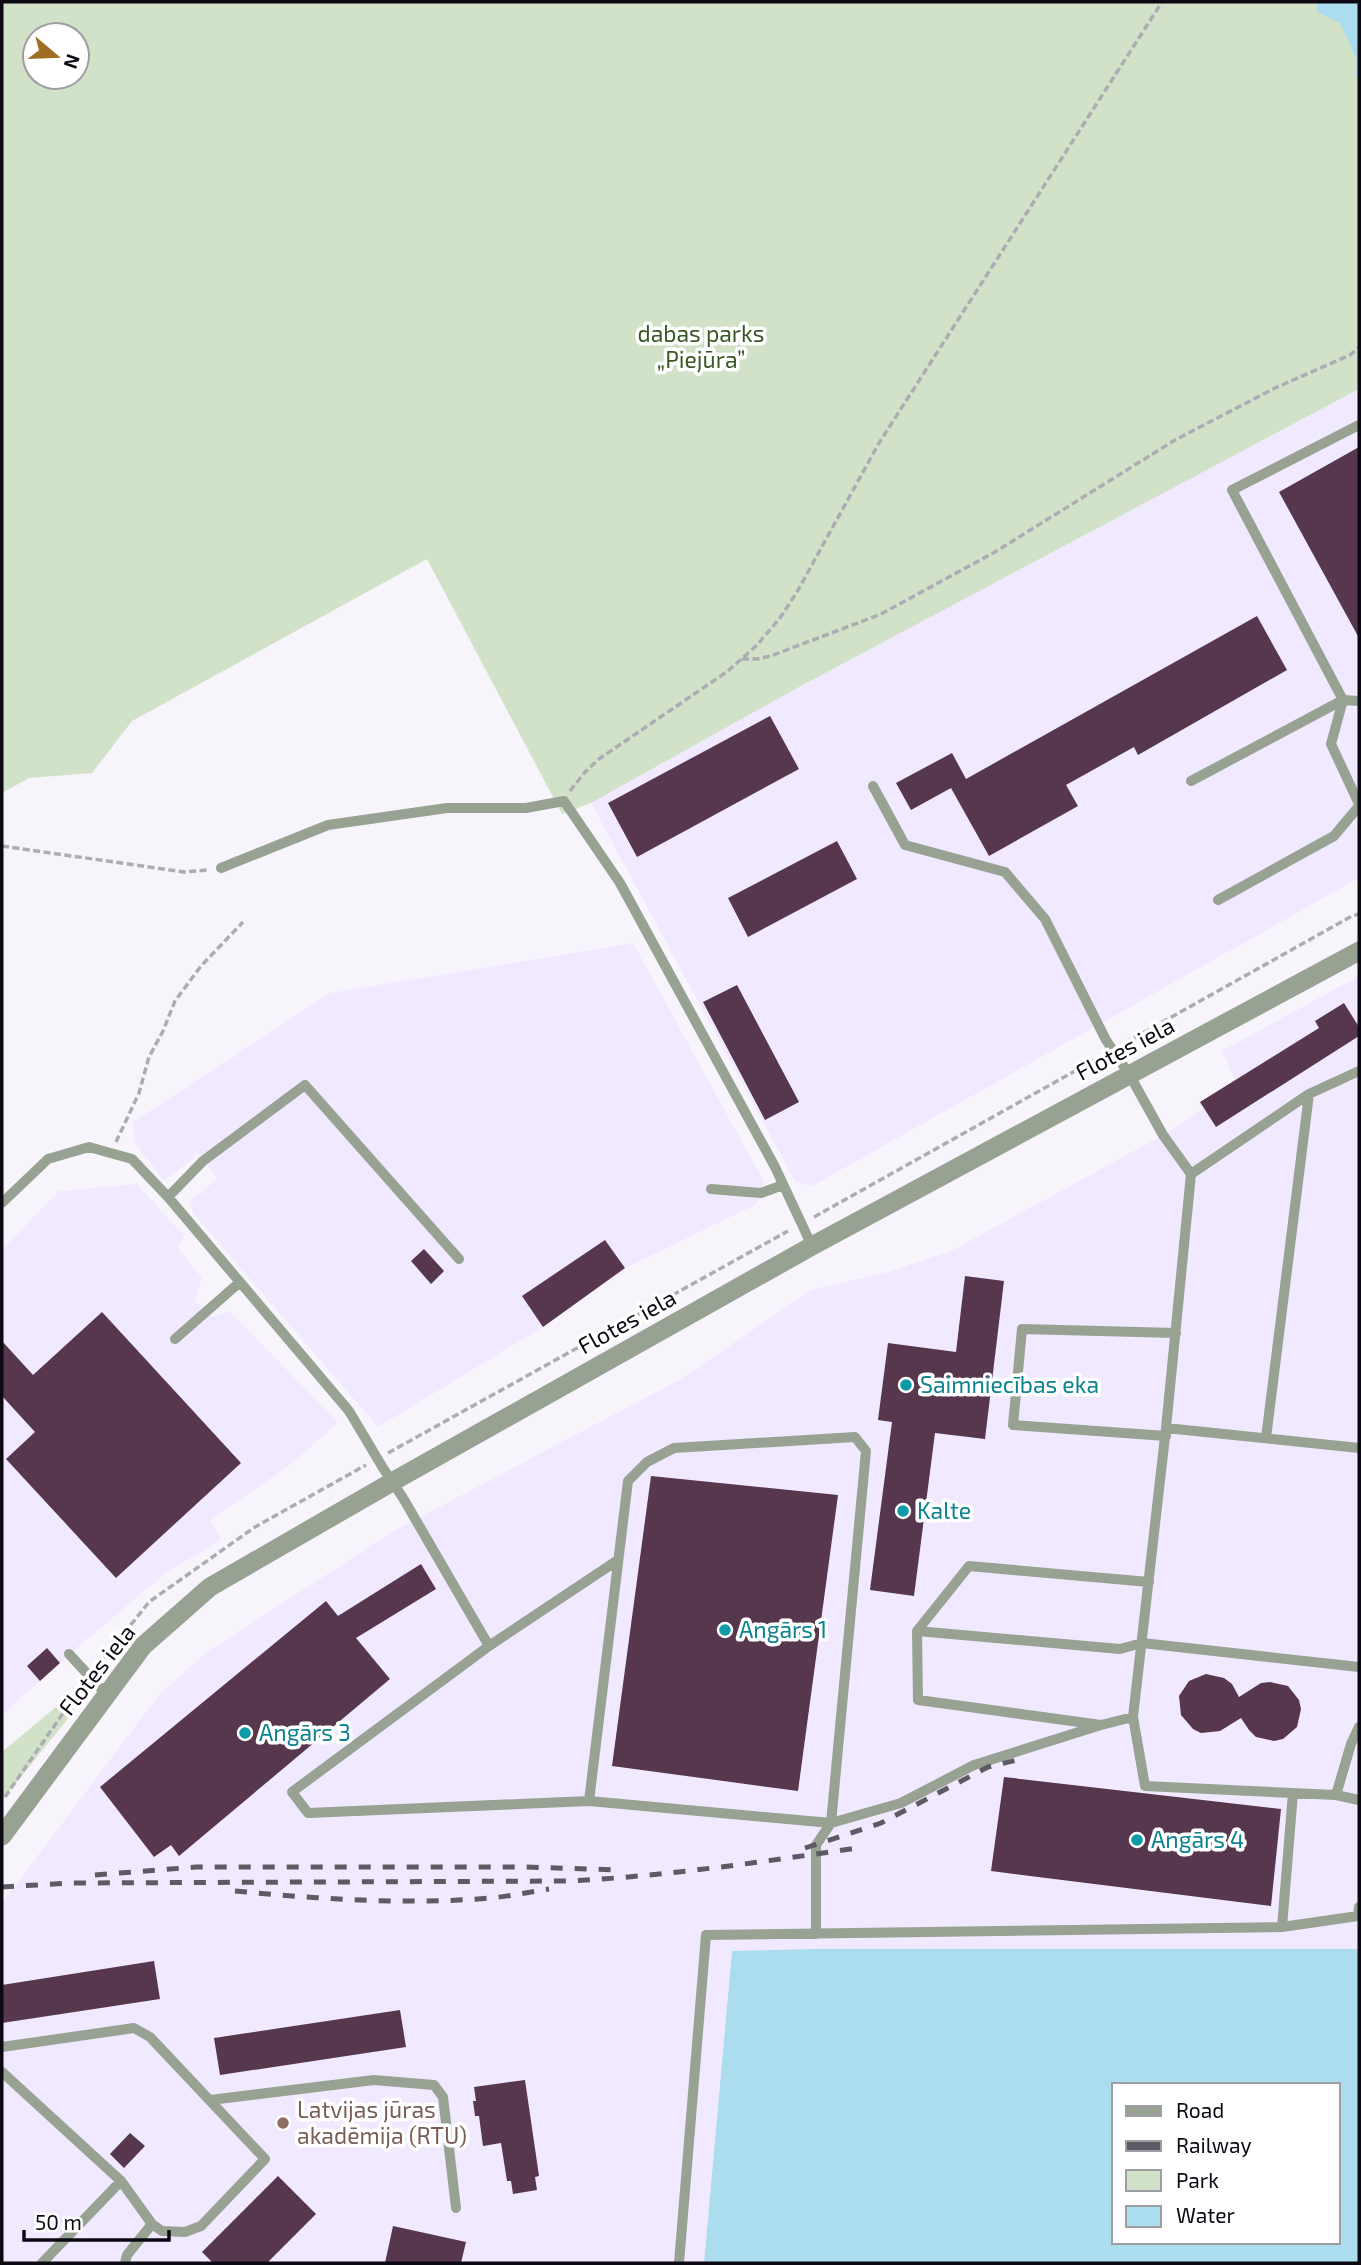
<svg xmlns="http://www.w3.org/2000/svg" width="1361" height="2265" viewBox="0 0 1361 2265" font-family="'Exo 2',sans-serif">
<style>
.built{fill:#f0e9ff}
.green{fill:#d1e2c8;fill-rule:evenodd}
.water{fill:#abddef;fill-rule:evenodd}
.building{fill:#56374e}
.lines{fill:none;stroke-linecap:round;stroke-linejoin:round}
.path{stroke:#aeacb3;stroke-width:3.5;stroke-dasharray:7 3.5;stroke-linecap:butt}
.lane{stroke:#98a292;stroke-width:10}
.street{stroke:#98a292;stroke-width:19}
.rail{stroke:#5d5a63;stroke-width:5;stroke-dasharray:12 12;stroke-linecap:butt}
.culture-dot{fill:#0f9aa8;stroke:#fff;stroke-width:2.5}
.education-dot{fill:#8d6e63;stroke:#fff;stroke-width:2.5}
.labels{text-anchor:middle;stroke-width:7;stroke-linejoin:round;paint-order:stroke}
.park-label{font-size:23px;fill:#395824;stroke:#fff}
.street-label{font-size:23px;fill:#0d0913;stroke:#fff}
.culture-label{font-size:23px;fill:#0d838f;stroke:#fff;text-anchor:start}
.education-label{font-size:23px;fill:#785e54;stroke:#fff;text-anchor:start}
</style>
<rect width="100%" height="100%" fill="#f7f5fb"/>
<path class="built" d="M1359,389V878L812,1186L795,1181L591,803L799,687Z
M633,943L764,1182L757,1204L625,1268L543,1327L378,1427L193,1213L190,1200L218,1179L195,1149L193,1159L164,1180L135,1143L133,1122L330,993Z
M1359,976V1949H812L732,1951L704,2263H2V1903L159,1695L203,1655L392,1532L681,1379L811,1290L888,1272L951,1251L1163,1135L1204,1108L1198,1103L1235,1080L1222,1051Z
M137,1184L184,1236L178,1248L202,1278L195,1300L212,1317L230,1311L338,1423L287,1467L210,1520L222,1539L166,1573L79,1646L2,1715V1250L59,1191Z"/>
<path class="green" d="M2,2H1359V389L799,687L591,803L562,814L427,559L132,721L92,773L29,778L2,793ZM35,35H77V77H35Z
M63,1701L75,1710L2,1800V1752Z"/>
<path class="water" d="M1317,2H1359V81L1356,74L1357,60L1340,23L1317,12Z
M812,1949H1359V2263H704L732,1951ZM1114,2085H1338V2242H1114Z"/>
<path class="building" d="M1359,447V638L1279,492Z
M1257,616L1287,670L1138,755L1134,747L1066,785L1078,806L989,856L951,788L911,810L896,783L952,753L966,779Z
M770,716L799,769L637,857L608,803Z
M837,841L857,879L748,937L728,898Z
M737,985L799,1102L765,1120L703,1002Z
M1344,1003L1359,1027V1036L1216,1127L1200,1102L1319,1028L1315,1021Z
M605,1240L625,1268L543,1327L522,1296Z
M424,1249L444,1271L431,1284L411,1261Z
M965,1276L1004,1281L985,1439L935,1433L914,1596L870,1590L892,1422L878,1420L888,1343L956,1352Z
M102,1312L241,1463L116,1578L6,1459L35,1432L2,1396V1341L33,1375Z
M651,1476L838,1495L798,1791L612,1766Z
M421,1564L436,1589L356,1638L390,1679L179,1856L171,1845L154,1857L100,1787L326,1601L338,1616Z
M47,1648L60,1663L40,1681L27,1666Z
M1206,1674L1224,1678L1232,1684L1239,1697L1261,1683L1270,1682L1288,1686L1299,1700L1301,1709L1297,1727L1283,1739L1274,1741L1256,1737L1249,1730L1241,1718L1220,1731L1201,1733L1193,1729L1181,1715L1179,1696L1189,1681Z
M1004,1777L1281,1809L1271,1906L991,1871Z
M154,1961L160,1999L2,2023V1985Z
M400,2010L406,2047L220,2075L214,2038Z
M525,2080L539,2176L535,2177L537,2190L513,2194L511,2181H507L501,2143L483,2146L479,2116H475L473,2101H476L474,2087Z
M130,2133L145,2146L124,2168L110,2154Z
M278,2176L316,2214L267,2263H213L202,2252Z
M393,2226L466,2242L461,2263H385Z"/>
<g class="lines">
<path class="path" d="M742,659H757L771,656L881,614L995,552L1175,440L1275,388L1350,355L1359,347
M570,791L585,772L599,759L728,671L757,645L780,618L797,592L879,443L1162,2
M2,846L184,872L208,870
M1125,1043L1352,916L1359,914
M116,1142L139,1093L149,1057L163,1031L175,1001L201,966L243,922
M814,1217L1100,1057
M388,1453L788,1231
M98,1666L149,1602L255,1527L366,1465
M5,1797L82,1686"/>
<path class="lane" d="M1359,425L1232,490L1343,700L1331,744L1359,804
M1191,781L1343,700L1359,701
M873,786L905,845L1005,872L1045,919L1106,1040L1129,1074L1163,1135L1191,1174L1166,1428L1359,1448
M221,868L328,825L447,808H526L564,801L620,883L775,1167L812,1246
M1218,900L1334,836L1359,806
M1191,1174L1309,1094L1359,1071
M711,1189L761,1193L783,1185
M168,1197L203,1161L305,1085L459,1259
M2,1203L48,1159L89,1147L132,1159L168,1197L349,1411L383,1468L403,1498L489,1646L292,1792L308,1813L589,1801
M175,1339L240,1282
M1166,1428L1133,1717L1145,1786L1336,1795L1351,1744L1359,1727
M1166,1436L1013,1425L1022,1329L1176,1333
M1266,1438L1309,1094
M917,1631L1120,1649L1142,1643L1359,1667
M489,1646L618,1560
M69,1654L107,1695
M1133,1717L1101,1725L918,1700L917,1631L969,1566L1149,1582
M1293,1793L1282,1927L1358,1916L1359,1907
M1336,1795L1359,1800
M816,1934V1845L831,1823L866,1451L855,1437L674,1448L647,1462L628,1481L589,1801L831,1823L901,1803L974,1765L1101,1725
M2,2047L134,2028L150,2037L265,2159L201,2226L185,2232L162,2231L152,2224L121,2181L2,2072
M210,2100L374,2080L434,2085L443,2097L456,2208
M42,2263L121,2181
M125,2263L127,2255L152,2224
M679,2263L706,1935L1282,1927"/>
<path class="street" d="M2,1836L143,1646L210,1587L392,1482L812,1246L1359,951"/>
<path class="rail" d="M805,1848L881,1823L988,1767L1021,1759
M95,1875L196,1867H526L620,1870
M2,1887L70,1883L570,1881C666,1876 761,1862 857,1848
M235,1891C320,1899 406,1905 491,1898C511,1896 530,1892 549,1889"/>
</g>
<g class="culture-dot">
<circle cx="906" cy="1385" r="7"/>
<circle cx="903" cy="1511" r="7"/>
<circle cx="725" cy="1630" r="7"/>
<circle cx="245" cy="1733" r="7"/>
<circle cx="1137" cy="1840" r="7"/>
</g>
<circle class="education-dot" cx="283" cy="2123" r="7"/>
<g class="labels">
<g class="park-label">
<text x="701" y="342">dabas parks<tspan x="701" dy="26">„Piejūra”</tspan></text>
</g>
<g class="street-label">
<text transform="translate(1125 1049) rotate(-28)" y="8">Flotes iela</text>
<text transform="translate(627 1322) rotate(-29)" y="8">Flotes iela</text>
<text transform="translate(97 1670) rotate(-52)" y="8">Flotes iela</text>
</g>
<g class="culture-label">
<text x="920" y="1393">Saimniecības eka</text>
<text x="917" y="1519">Kalte</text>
<text x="739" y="1638">Angārs 1</text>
<text x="259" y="1741">Angārs 3</text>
<text x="1151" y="1848">Angārs 4</text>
</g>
<g class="education-label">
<text x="297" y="2118">Latvijas jūras<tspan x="297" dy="26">akadēmija (RTU)</tspan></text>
</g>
</g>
<rect width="1361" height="2265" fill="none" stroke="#0d0913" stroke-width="7"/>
<rect x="1112" y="2083" width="228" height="161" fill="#ffffff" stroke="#9e9da1" stroke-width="2"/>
<rect x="1126" y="2106" width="35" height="10" fill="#98a292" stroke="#9e9da1" stroke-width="2"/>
<text x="1176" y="2118" font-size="21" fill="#0d0913">Road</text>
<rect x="1126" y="2141" width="35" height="10" fill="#5d5a63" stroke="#9e9da1" stroke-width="2"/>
<text x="1176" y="2153" font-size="21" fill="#0d0913">Railway</text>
<rect x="1126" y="2170" width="35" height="21" fill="#d1e2c8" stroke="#9e9da1" stroke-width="2"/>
<text x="1176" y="2188" font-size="21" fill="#0d0913">Park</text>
<rect x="1126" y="2206" width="35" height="21" fill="#abddef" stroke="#9e9da1" stroke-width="2"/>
<text x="1176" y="2223" font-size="21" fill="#0d0913">Water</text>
<g transform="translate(56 56) rotate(109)"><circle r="33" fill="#ffffff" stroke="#9e9da1" stroke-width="2"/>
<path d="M0-5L12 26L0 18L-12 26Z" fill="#9f6e22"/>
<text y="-10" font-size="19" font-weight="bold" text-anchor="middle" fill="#0d0913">N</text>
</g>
<path d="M24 2230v10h145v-10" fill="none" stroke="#0d0913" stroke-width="3.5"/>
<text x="35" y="2230" font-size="21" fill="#0d0913" stroke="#ffffff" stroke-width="5" paint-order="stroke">50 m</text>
</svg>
